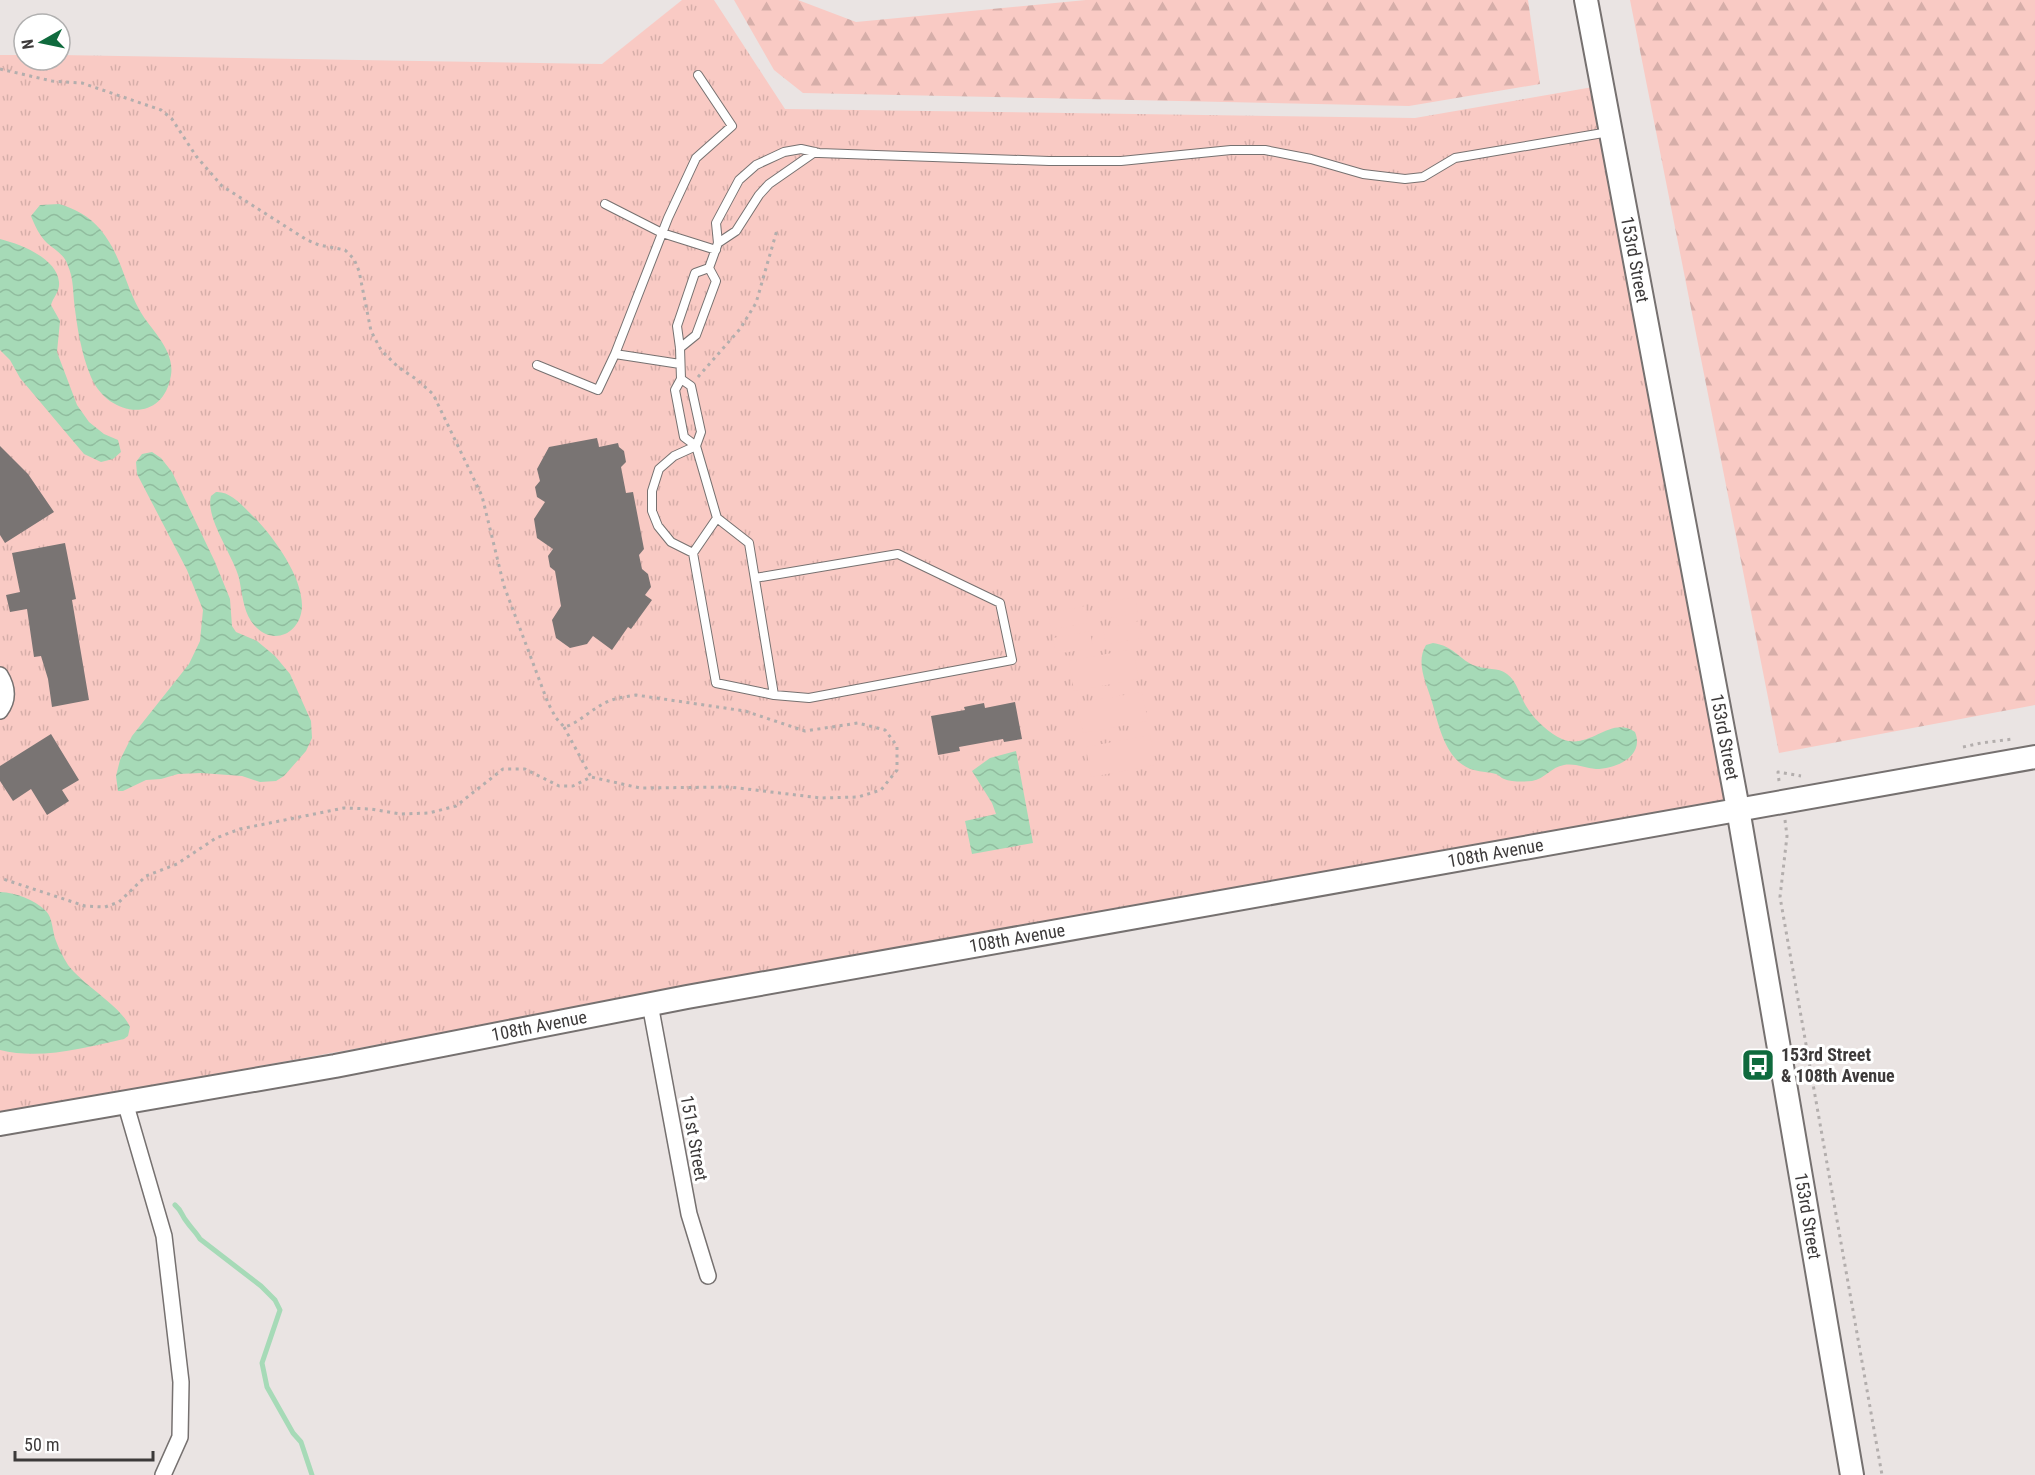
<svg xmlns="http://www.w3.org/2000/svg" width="2035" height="1475" viewBox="0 0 2035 1475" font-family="'Roboto Condensed',sans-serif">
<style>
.grass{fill:url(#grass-tufts)}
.forest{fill:url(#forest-firs)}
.pitch{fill:#f9cac4}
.water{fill:url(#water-waves)}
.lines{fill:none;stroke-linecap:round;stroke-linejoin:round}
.stream{stroke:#a6dab7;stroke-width:5}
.building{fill:#797473}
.lane-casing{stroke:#767170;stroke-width:10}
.street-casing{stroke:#767170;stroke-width:18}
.secondary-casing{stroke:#767170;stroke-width:26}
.path{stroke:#b3aead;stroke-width:3;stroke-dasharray:3 4.5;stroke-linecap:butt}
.lane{stroke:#fff;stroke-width:8}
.street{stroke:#fff;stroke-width:15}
.secondary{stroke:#fff;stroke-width:22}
.labels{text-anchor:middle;stroke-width:6;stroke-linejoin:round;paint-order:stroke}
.street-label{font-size:18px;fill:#3d3a3a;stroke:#fff}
.poi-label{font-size:18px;font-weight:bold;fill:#3d3a3a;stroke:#fff;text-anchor:start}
</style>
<defs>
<pattern id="grass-tufts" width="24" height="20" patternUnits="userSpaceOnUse" patternTransform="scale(1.5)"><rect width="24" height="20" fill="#f9cac4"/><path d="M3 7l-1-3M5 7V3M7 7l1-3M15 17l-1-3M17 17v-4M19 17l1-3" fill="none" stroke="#d6aea9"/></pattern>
<pattern id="forest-firs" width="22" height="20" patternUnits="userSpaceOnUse" patternTransform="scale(1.5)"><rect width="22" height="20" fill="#f9cac4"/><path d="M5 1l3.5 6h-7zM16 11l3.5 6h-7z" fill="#d6aea9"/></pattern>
<pattern id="water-waves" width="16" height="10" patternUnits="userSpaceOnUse" patternTransform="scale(1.5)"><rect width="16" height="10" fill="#a6dab7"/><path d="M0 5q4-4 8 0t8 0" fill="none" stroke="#90bc9e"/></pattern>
</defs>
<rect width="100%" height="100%" fill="#eae4e3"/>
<path class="grass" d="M682,0H714L785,109L1415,118L1593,87L1726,801L0,1113V55H24V60H60V55L602,64Z"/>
<path class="forest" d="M734,0H798L856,22L1086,0H1528L1540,84L1409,106L803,93L774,70Z
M1630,0H2035V705L1779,753Z"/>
<path class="pitch" d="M1135,597L1138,613L1101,620L1098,603Z
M1085,606L1088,623L1051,630L1048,613Z
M1139,621L1142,638L1106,645L1103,628Z
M1090,631L1093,648L1056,654L1053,638Z
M1133,649L1139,679L1074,691L1069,661Z
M1142,692L1148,721L1083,733L1077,703Z
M1150,735L1156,765L1091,777L1086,747Z"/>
<path class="water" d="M59,204C74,208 90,217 100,229C122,256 124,283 140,311C151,330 175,350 171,375C163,425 108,417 91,377C81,353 77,327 74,301C73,289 73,277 68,266C65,255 55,250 47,243C39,235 35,226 31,216L40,205Z
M0,239C20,244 57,258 59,282C60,292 53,297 51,305L60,321L57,352L77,405L89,422L104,434L118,440L121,452L113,459L101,462L84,454L20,378L10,360L0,350Z
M152,452L161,458L172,472L215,562L230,599L232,626L236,632L257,641L275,656L290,674L311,721L312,738L306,751L284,776L276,781L260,782L242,776L201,773L178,774L161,779L146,780L123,791H118L116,776L120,760L132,736L189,664L200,641L203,610L187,570L137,474L136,462L142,454Z
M216,492C232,491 245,509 256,519C275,539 303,578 302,607C300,637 268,647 251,621C243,609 242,592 239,578C233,555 205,518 211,496Z
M1433,643C1455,646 1460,661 1476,666C1486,670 1498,667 1507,674C1518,682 1520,698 1528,709C1535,720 1550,734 1562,739C1590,751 1610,715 1635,732C1645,756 1616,769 1596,769C1585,768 1575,763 1564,765C1551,767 1545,779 1532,781C1524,782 1511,782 1504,779C1501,778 1499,775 1496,774C1489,772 1481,772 1474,770C1446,763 1439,726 1432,702C1427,684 1415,663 1426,645Z
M1016,751L1033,843L972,854L965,821L996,814L992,803L972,771L990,758Z
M0,892C17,893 33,899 46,911C53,918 52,931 56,941C59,949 63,957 68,965C84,986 121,1006 130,1027L128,1036L124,1039C85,1048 40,1060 0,1050Z"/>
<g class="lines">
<path class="stream" d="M175,1205C183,1212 181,1215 187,1222C191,1228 196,1232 200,1239L261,1286L275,1300L280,1310L262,1363L267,1387L293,1433L301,1442L312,1475"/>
</g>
<path class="building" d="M597,438L599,447L618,443L619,447L624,451L626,462L621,467L626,493L633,492L644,549L639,555L642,569L648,574L651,587L645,595L652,600L631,629L628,627L612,650L593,636L587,644L570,648L556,638L552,620L561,606L555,571L550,567L548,556L553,549L537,538L534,519L545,502L537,497L535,487L540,481L537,469L549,447Z
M0,446L28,474L54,512L5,543L0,535Z
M65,543L76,599L72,600L89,700L52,707L48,679L41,656L34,657L27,609L10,612L6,595L20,592L12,553Z
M1015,702L1022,739L1004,742L1003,739L959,747L960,751L938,755L931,716L965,710L964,707L984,703L985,708Z
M51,734L79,780L62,790L69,801L47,815L31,789L13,801L0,781V766Z"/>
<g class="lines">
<defs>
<path id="lane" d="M605,204L662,233L716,250
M718,243L736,231L759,195L769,184L815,152
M680,348L696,335L716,281L709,268L718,243L716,223L739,180L756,165L784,152L801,149L819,153L1049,161H1121L1231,150H1265L1311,159L1363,174L1405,179L1423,177L1455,158L1609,132
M615,354L680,364
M537,365L598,390L615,354L668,218L696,158L732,126L698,75
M681,379L691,386L701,432L696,446L717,518L749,543L774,695L809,698L1012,660L1000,603L898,554L755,578
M696,446L684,437L675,390L681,379L680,348L677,326L695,273L709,268
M717,518L693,553L716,683L774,695
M693,553L671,542L658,526L652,511V491L659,469L674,456L696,446"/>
<path id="street" d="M0,675C8,688 9,699 0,711
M650,1004L689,1214L708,1276
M125,1102L164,1236L181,1382L180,1437L163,1475"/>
<g id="secondary">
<path id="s1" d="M1586,0L1738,809L1852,1475"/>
<path id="s2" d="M0,1124L335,1066L687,997L2035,757"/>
</g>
</defs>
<use href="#lane" class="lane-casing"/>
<use href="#street" class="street-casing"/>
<use href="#secondary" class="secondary-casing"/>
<path class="path" d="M0,69L52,81L82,83L161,110L172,119L196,156L222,186L307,240L319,245L345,250L354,259L359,271L371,331L381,350L398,367L416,379L433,394L482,496L504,586L548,703L556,718L564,727C577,724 587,713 598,707C609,699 622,697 636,695L745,711L805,731L858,723L885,730L897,746V770L881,790L858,797L821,798L730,787L640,788L591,777L573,786H559L525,769H503L456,806L429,813L400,814L371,809L344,808L240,829L216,838L177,864L146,876L119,902L105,907L85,906L0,878
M698,377L740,329L756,303L777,230
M564,727L591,777
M1963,747L1981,743L2013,739
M1779,781L1778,772L1801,776
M1785,820L1787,836L1780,897L1882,1475"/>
<use href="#lane" class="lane"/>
<use href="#street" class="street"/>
<use href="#secondary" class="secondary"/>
</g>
<defs>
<symbol id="bus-square" viewBox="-11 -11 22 22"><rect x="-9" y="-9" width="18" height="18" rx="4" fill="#0f6a3d" stroke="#fff"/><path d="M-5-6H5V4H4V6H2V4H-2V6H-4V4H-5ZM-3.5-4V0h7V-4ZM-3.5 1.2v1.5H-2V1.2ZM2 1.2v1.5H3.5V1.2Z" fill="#fff"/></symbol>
</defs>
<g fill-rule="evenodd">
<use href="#bus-square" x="1739" y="1046" width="38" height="38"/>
</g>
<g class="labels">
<g class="street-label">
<text dy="6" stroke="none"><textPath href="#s1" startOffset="264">153rd Street</textPath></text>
<text dy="6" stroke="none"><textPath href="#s1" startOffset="750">153rd Street</textPath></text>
<text dy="6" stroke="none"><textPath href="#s2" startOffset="1520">108th Avenue</textPath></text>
<text dy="6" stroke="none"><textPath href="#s2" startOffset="1034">108th Avenue</textPath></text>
<text dy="6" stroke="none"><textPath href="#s2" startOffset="548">108th Avenue</textPath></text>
<text transform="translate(694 1138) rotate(80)" y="6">151st Street</text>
<text dy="6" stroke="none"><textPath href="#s1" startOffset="1236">153rd Street</textPath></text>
</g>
<g class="poi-label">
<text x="1781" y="1061">153rd Street<tspan x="1781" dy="21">&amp; 108th Avenue</tspan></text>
</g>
</g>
<g transform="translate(42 42) rotate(261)"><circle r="28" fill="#ffffff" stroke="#b1b0b0" stroke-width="1.5"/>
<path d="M0-4.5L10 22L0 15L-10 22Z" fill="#0f6a3d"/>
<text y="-9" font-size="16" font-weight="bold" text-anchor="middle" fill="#3d3a3a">N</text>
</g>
<path d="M15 1451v9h138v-9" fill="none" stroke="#3d3a3a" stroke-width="3"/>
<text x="24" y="1451" font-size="18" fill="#3d3a3a" stroke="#ffffff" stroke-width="4.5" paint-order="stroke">50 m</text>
</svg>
